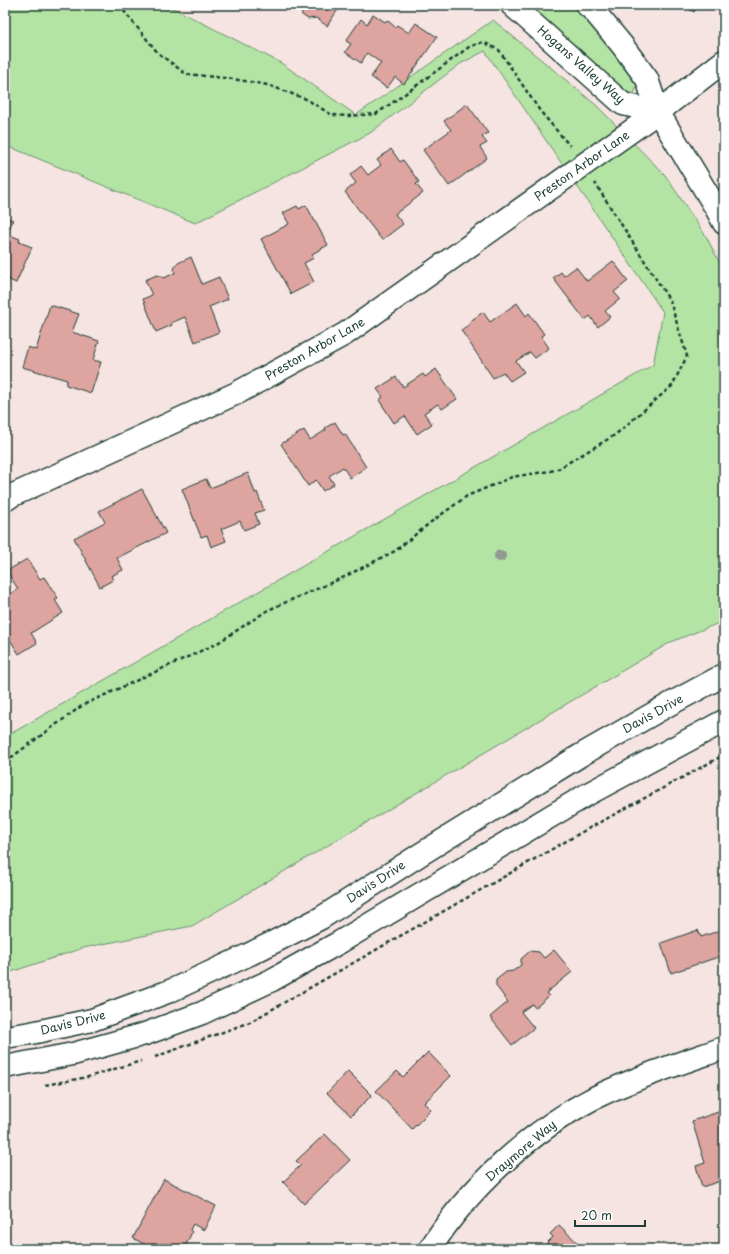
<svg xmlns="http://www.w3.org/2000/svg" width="729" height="1254" viewBox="0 0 729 1254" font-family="'Playpen Sans',sans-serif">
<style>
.green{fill:#b3e4a4;stroke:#69906c}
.building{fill:#dea4a0;stroke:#1f3d34}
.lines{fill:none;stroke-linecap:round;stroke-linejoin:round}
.minor-casing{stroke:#1f3d34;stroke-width:25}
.primary-casing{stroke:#1f3d34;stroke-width:25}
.path{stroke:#1f3d34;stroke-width:2.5;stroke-dasharray:4 3;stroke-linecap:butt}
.minor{stroke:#fff;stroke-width:22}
.primary{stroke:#fff;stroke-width:22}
.tree{fill:#909a8e}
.labels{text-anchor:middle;stroke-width:3;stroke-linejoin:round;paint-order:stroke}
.street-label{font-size:12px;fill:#1f3d34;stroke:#fff}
</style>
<rect width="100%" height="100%" fill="#f5e4e2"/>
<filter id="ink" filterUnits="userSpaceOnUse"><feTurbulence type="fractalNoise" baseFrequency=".025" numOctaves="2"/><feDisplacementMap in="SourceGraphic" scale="8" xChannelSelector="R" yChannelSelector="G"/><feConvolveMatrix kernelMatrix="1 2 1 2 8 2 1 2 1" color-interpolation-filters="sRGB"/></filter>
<g filter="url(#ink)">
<path class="green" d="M5,5H167L281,63L356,115L493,20L596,105L665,175L707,238L724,272V621L671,642L192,926L83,948L5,974V737L653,365L663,312L485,51L460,64L370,133L195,223L5,145Z
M525,5H572L630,70L637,86L634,94L629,96L619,89L582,52Z"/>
<path class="building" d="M302,5H341L327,26L316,18L308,19L302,15L301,7Z
M681,5H698L694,12Z
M373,14L385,22L387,20L395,27L397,25L409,33L416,23L437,37L404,84L395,77L387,88L371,77L381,63L367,53L361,63L345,52L351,44L346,41L361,19L367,24Z
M467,104L488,133L482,137L487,143L480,147L487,158L449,186L423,150L451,130L444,121Z
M391,149L400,162L403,160L419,182L416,184L423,193L395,214L403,224L382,240L345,192L356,183L350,175L361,166L368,175L381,165L377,160Z
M306,205L328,245L312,254L314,258L304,263L314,282L291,294L261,239L289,224L283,213L297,206L299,209Z
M5,217L13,220L7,234L20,239L19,242L32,247L16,283L5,278Z
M191,257L202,284L219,277L228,299L209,307L219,332L195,342L185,317L171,323L172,325L156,332L143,299L152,295L145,280L157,275L164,278L175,273L174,270L176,264Z
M613,261L628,281L614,292L620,299L605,311L610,317L598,327L590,316L585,320L553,278L561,272L564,276L576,267L587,281Z
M517,303L526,316L529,313L544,334L541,336L549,348L535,358L530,352L516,361L524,372L510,381L503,372L493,378L461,330L470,324L469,322L483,312L490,322Z
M50,305L79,314L72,332L99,341L93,360L101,362L91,393L66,385L67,380L22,367L28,347L36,350Z
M436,369L457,399L442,409L438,404L424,413L432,424L417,434L405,416L394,423L379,400L383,397L377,389L396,377L403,387L423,374L425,377Z
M335,422L343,435L345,434L366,467L350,478L343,467L329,476L334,484L323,491L316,480L308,486L281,444L304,430L310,440L326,430L325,428Z
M248,473L255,493L257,492L264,510L255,513L259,524L244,530L240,521L221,529L226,541L211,547L207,535L201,537L182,489L206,479L210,488Z
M142,489L166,533L117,558L123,570L111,576L113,580L100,587L74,538L105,522L99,511Z
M27,559L40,579L44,577L58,598L55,600L63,613L31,633L37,643L19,654L5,632V597L18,589L7,571Z
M698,930L701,937L721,930L724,939V955L671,973L661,943Z
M554,950L572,972L546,993L549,996L535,1008L532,1004L521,1012L534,1028L512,1045L490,1017L508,1002L496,986V980L506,972L513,971L521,965V959L530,951L539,952L544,958Z
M428,1052L451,1076L424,1103L431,1110L412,1129L376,1091L397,1071L403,1077Z
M348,1071L372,1095L351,1116L327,1093Z
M724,1110V1180L702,1187L696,1166L705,1163L692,1121Z
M325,1134L350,1160L304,1204L283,1182L301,1165L296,1161Z
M164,1179L216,1206L204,1230L193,1224L190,1230L192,1232L184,1249H153L133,1238Z
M559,1225L584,1249H546L548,1247L545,1245L553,1237L550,1234Z"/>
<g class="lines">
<defs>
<path id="minor" d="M512,5L623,104L658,112
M587,5L593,10L622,45L647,79L658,112L716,208L724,223
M5,500L11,496L237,393L345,334L658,112L724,61
M430,1249C467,1189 533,1129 596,1097C637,1077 681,1063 724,1048"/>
<path id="primary" d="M5,1037L31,1033L92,1020L170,991L250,954L321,918L421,854L581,755L670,704L724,675
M5,1067L73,1054L145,1034L202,1013L272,980L340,942L588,794L724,721"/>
</defs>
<use href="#minor" class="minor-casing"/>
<use href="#primary" class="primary-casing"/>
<path class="path" d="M119,5L158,53L186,74L233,79L268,85L306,99L332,115L348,116L376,114L409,91L469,47L483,42L499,50L540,111L570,146
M5,762L83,705L216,644L268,610L342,578L395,551L431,522L467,496L512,477L556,470L615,435L672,386L687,356L670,301L595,183
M155,1057L250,1022L582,832L724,755
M45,1085L88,1077L141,1061"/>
<use href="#minor" class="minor"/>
<use href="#primary" class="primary"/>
</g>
<circle class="tree" cx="500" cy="556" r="6"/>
</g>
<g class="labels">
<g class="street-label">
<text transform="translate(581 65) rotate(41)" y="4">Hogans Valley Way</text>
<text transform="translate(582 166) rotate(-35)" y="4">Preston Arbor Lane</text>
<text transform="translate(315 349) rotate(-30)" y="4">Preston Arbor Lane</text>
<text transform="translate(653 714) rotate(-29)" y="4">Davis Drive</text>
<text transform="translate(376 882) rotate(-33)" y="4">Davis Drive</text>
<text transform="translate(73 1023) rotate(-14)" y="4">Davis Drive</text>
<text transform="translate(521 1151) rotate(-40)" y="4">Draymore Way</text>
</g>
</g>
<rect width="729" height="1254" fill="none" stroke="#fff" stroke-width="20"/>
<rect x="10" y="10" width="709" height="1234" fill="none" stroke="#1f3d34" stroke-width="1.5" filter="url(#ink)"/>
<path d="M575 1220v6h70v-6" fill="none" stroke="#1f3d34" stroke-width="2"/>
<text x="581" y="1220" font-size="12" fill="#1f3d34" stroke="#ffffff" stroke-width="3" paint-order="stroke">20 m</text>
</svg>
